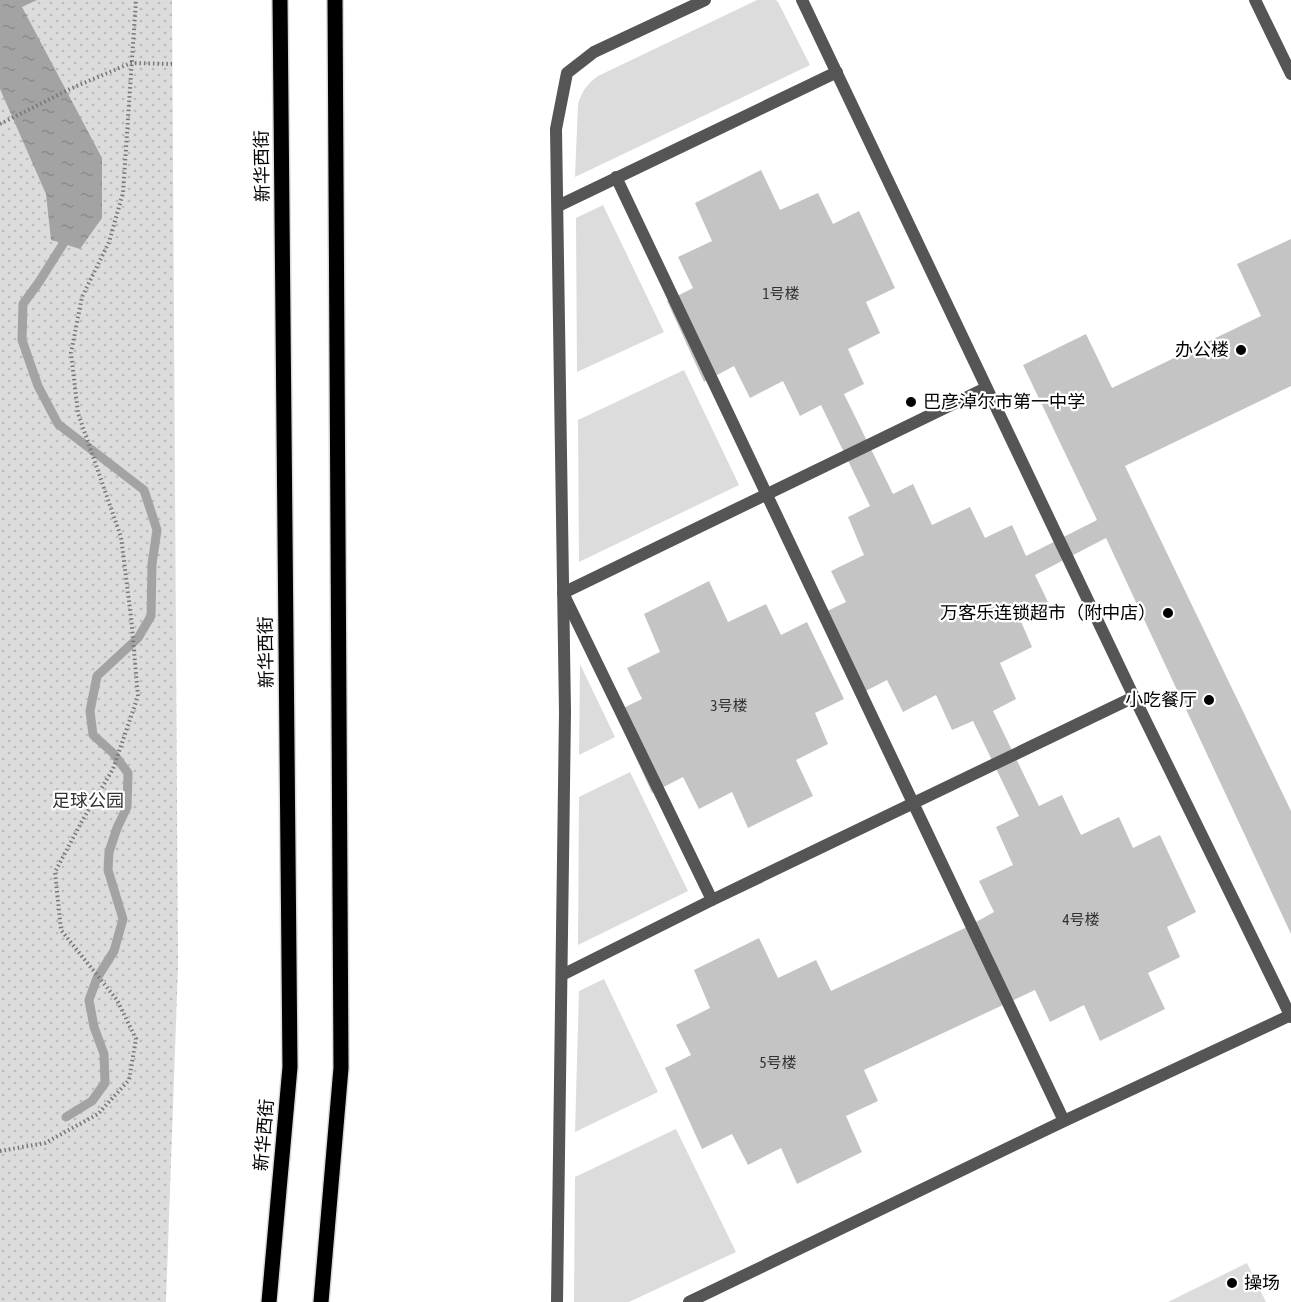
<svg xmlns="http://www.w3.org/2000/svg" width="1291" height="1302" viewBox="0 0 1291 1302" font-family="'Asap Condensed','Noto Sans SC',sans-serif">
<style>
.grass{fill:#dcdcdc}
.park{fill:url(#park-dots)}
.water{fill:url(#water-ripples)}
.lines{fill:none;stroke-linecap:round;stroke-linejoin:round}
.stream{stroke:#a3a3a3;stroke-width:9}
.building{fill:#c4c4c4}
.primary-casing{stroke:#dbdbdb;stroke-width:18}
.path{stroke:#777;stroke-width:4;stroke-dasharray:1.5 3;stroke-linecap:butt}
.lane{stroke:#555;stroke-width:12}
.street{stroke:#555;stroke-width:12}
.primary{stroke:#000;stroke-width:15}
.poi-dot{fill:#000;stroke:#fff;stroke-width:2}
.labels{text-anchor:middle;stroke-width:4.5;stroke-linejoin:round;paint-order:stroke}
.number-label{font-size:15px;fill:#313131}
.street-label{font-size:18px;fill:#000;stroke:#fff}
.poi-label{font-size:18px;fill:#000;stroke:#fff;text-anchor:end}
.park-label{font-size:18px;fill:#333;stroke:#fff}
</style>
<defs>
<pattern id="park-dots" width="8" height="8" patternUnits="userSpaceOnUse" patternTransform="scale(1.5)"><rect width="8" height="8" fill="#dcdcdc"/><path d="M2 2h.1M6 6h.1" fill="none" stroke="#bbb" stroke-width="1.8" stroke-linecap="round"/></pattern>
<pattern id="water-ripples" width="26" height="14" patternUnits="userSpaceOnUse" patternTransform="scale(1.5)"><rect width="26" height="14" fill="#a3a3a3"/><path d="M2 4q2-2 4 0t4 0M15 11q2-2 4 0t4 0" fill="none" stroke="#8b8b8b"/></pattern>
</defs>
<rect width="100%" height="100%" fill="#fff"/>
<path class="grass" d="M757,0H776L778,2L810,65L575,177L578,104C582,91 587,84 598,76Z
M603,205L664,332L577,372L576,218Z
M684,370L739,485L579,562L578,420Z
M580,664L615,737L579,755Z
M630,772L688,891L578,945L579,797Z
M604,979L658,1092L575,1132L579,991Z
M676,1129L736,1252L629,1302H574L575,1177Z
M1247,1263L1266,1302H1168Z"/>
<path class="park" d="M0,0H172L178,966L166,1302H0Z"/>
<path class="water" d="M0,0H37L22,7L102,158V218L80,249L51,240L46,194L0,89Z"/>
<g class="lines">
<path class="stream" d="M63,244L39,282L23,304L22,340L38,386L58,424L144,490L157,530L152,564L151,616L138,638L97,676L90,711L93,735L113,753L128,773L127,807L117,828L109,852L108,870L123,919L114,951L97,978L89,1000L94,1027L104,1054L105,1083L92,1101L66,1117"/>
</g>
<path class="building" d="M761,170L780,210L818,193L833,224L859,211L895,288L866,302L880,333L848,349L864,384L844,394L893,494L913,484L932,525L970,507L985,538L1012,525L1026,556L1097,520L1023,365L1086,334L1112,388L1261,316L1237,264L1291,239V386L1125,466L1291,811V934L1106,538L1035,575L1048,602L1019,617L1032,647L1000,663L1016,699L993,711L1039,806L1062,795L1081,835L1119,817L1133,848L1160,835L1196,912L1167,927L1180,957L1148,973L1165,1009L1100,1041L1084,1005L1050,1022L1035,990L864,1070L878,1101L846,1116L862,1152L797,1184L781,1148L748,1165L732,1134L702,1149L665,1068L691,1055L676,1025L710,1008L694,970L759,938L778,978L816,960L831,991L967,927L994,912L979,881L1013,865L996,827L1019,816L973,721L952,730L936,695L903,712L887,680L856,696L819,615L846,602L831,571L864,555L848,517L870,506L821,405L800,416L783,381L750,398L734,366L704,382L667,301L693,288L678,257L712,241L695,203Z
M709,581L728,622L766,604L781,635L807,622L844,699L815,713L828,744L796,760L813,796L748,828L732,792L699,809L683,777L652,793L615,712L642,699L627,668L660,652L644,614Z"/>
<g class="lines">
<defs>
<path id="primary" d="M269,1302L290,1067L280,0
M321,1302L341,1068L335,0"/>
</defs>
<use href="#primary" class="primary-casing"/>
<path class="path" d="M0,124L72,88L131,63L172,64
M0,1151L45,1143L98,1114L129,1080L136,1039L117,1000L61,930L55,872L82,821L113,769L138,696L131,617L121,537L78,413L71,353L82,297L109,242L123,193L136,0"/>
<path class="lane" d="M802,0L1134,697L1291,1017
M1255,0L1291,74
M616,177L1064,1121
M558,206L837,72
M712,900L563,593L986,388
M562,975L712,900L1134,697
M689,1302L1064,1121L1291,1015"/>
<path class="street" d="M557,1302L565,712L556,129L567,73L594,52L705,0"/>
<use href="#primary" class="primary"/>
</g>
<g class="poi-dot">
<circle cx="1241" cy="350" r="6"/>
<circle cx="911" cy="402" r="6"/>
<circle cx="1168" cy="613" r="6"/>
<circle cx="1209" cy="700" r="6"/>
<circle cx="1232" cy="1283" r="6"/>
</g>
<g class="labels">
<g class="number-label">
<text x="781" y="299">1号楼</text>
<text x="729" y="711">3号楼</text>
<text x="1081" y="925">4号楼</text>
<text x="778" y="1068">5号楼</text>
</g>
<g class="street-label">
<text transform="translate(262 166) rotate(-91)" y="6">新华西街</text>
<text transform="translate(266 652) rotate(-91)" y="6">新华西街</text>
<text transform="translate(264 1135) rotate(-85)" y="6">新华西街</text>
</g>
<g class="poi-label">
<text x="1229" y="356">办公楼</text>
<text x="923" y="408" text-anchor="start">巴彦淖尔市第一中学</text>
<text x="1156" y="619">万客乐连锁超市（附中店）</text>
<text x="1197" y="706">小吃餐厅</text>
<text x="1244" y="1289" text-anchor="start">操场</text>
</g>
<g class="park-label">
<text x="88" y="807">足球公园</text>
</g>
</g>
</svg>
